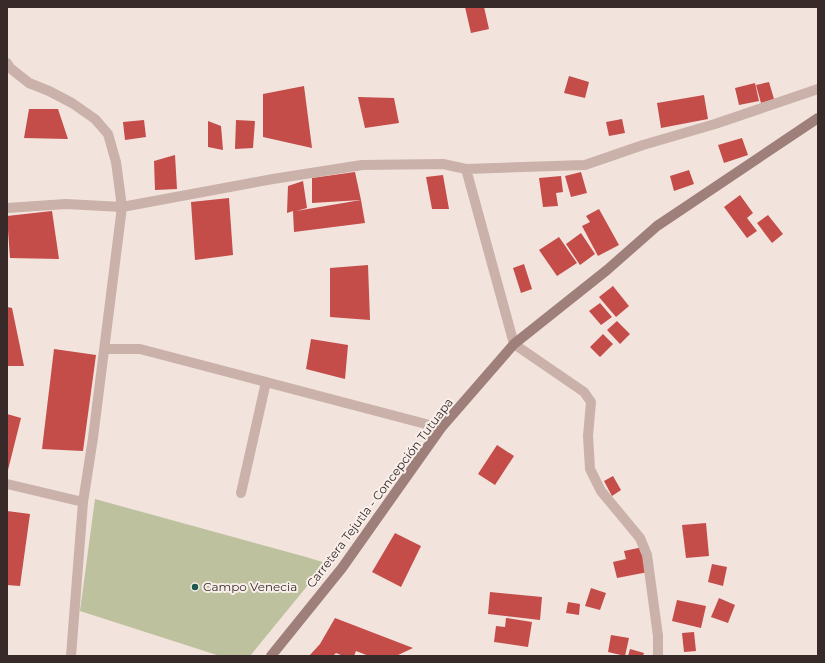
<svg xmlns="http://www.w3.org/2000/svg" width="825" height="663" viewBox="0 0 825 663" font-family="Montserrat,sans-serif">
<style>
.green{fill:#bdc19d}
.building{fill:#c44c49}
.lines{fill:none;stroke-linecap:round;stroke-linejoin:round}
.street{stroke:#cab1a9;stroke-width:10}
.secondary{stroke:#9e7f7a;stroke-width:10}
.poi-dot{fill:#1f584f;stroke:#f9efea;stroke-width:1.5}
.labels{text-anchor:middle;stroke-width:4;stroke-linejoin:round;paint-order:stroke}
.street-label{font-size:12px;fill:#372a29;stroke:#f9efea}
.poi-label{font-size:12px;fill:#372a29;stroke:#f9efea;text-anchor:start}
</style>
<rect width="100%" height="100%" fill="#f2e3dd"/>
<path class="green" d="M95,499L306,557L326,563L250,656H220L80,611Z"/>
<path class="building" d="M465,7H484L489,29L471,33Z
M569,76L589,82L585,98L564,93Z
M769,82L774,99L761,103L756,85Z
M755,83L759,101L739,105L735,88Z
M304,86L312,148L263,137V94Z
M704,95L708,119L661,128L657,103Z
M358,97L394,98L399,123L365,128Z
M29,109H58L68,139L24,138Z
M622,119L625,133L609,136L606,122Z
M144,120L146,137L125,140L123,122Z
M236,120L255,121L253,148L235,149Z
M208,121L221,126L223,150L208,147Z
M742,138L748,155L724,163L718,145Z
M175,155L177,189L155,190L154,161Z
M689,170L694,184L674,191L670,176Z
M355,172L361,200L365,223L294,232L293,211L287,213L288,186L303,181L307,208L296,211L361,200L312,203V178Z
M581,172L587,193L571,197L565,176Z
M443,175L449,209H432L426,177Z
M561,176L563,192L556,193L558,206L543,207L539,178Z
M740,195L753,213L747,218L757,231L747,238L724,207Z
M229,198L233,255L195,260L191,202Z
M599,209L619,245L598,256L582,226L590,222L586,216Z
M52,211L59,259L10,258L7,216Z
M768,215L783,234L772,243L757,223Z
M581,233L595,254L580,265L566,244Z
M559,237L577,263L557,276L539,250Z
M524,264L532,289L521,293L513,268Z
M368,265L370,320L330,317V268Z
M613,286L629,306L616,317L599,297Z
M600,303L612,317L601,325L589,311Z
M7,307L12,308L24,366H7Z
M617,321L630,334L620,344L607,330Z
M603,334L613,344L600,357L590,347Z
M311,339L348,345L345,379L306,369Z
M54,349L96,355L83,451L42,449Z
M7,414L21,418L8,470H7Z
M497,445L514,456L495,485L478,474Z
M613,476L621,490L612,496L604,481Z
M7,511L30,514L20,586L7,585Z
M706,523L709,556L686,558L682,525Z
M395,533L421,546L401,587L372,572Z
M643,547L648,572L617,578L613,562L626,559L624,551Z
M712,564L727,567L723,586L708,582Z
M591,588L606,593L600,610L585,606Z
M490,592L542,597L540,620L488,614Z
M719,598L735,605L728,623L711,617Z
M677,600L706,606L701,628L672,621Z
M568,602L580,604L579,615L566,613Z
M335,618L413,648L396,656H369L356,651L354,656H343L336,653L333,656H309L320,644Z
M506,618L532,622L528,647L494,642L496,626L505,627Z
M694,632L696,651L684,652L682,633Z
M611,635L629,638L625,656L608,652Z
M630,649L644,653L643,656H628Z"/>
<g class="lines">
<path class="street" d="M7,63L10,68L29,83L49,91L72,103L95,119L108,134L116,162L122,207L93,438L83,502L71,656
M466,169L514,344L584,392L591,402L588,436L590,469L601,491L640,538L647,555L658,636V656
M7,208L66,204L122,207L273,179L362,165L443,164L466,169L585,165L643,145L715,124L818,89
M104,349H140L441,428
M7,484L83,502
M241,493L266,382"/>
<path class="secondary" d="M271,656L342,568L441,428L514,344L607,270L657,226L818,118"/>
</g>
<circle class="poi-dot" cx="195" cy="587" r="4"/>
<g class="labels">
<g class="street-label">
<text transform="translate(380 493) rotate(-53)" y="4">Carretera Tejutla - Concepción Tutuapa</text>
</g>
<g class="poi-label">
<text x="203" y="591">Campo Venecia</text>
</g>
</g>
<rect width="825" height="663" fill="none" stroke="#372a29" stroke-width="16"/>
</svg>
